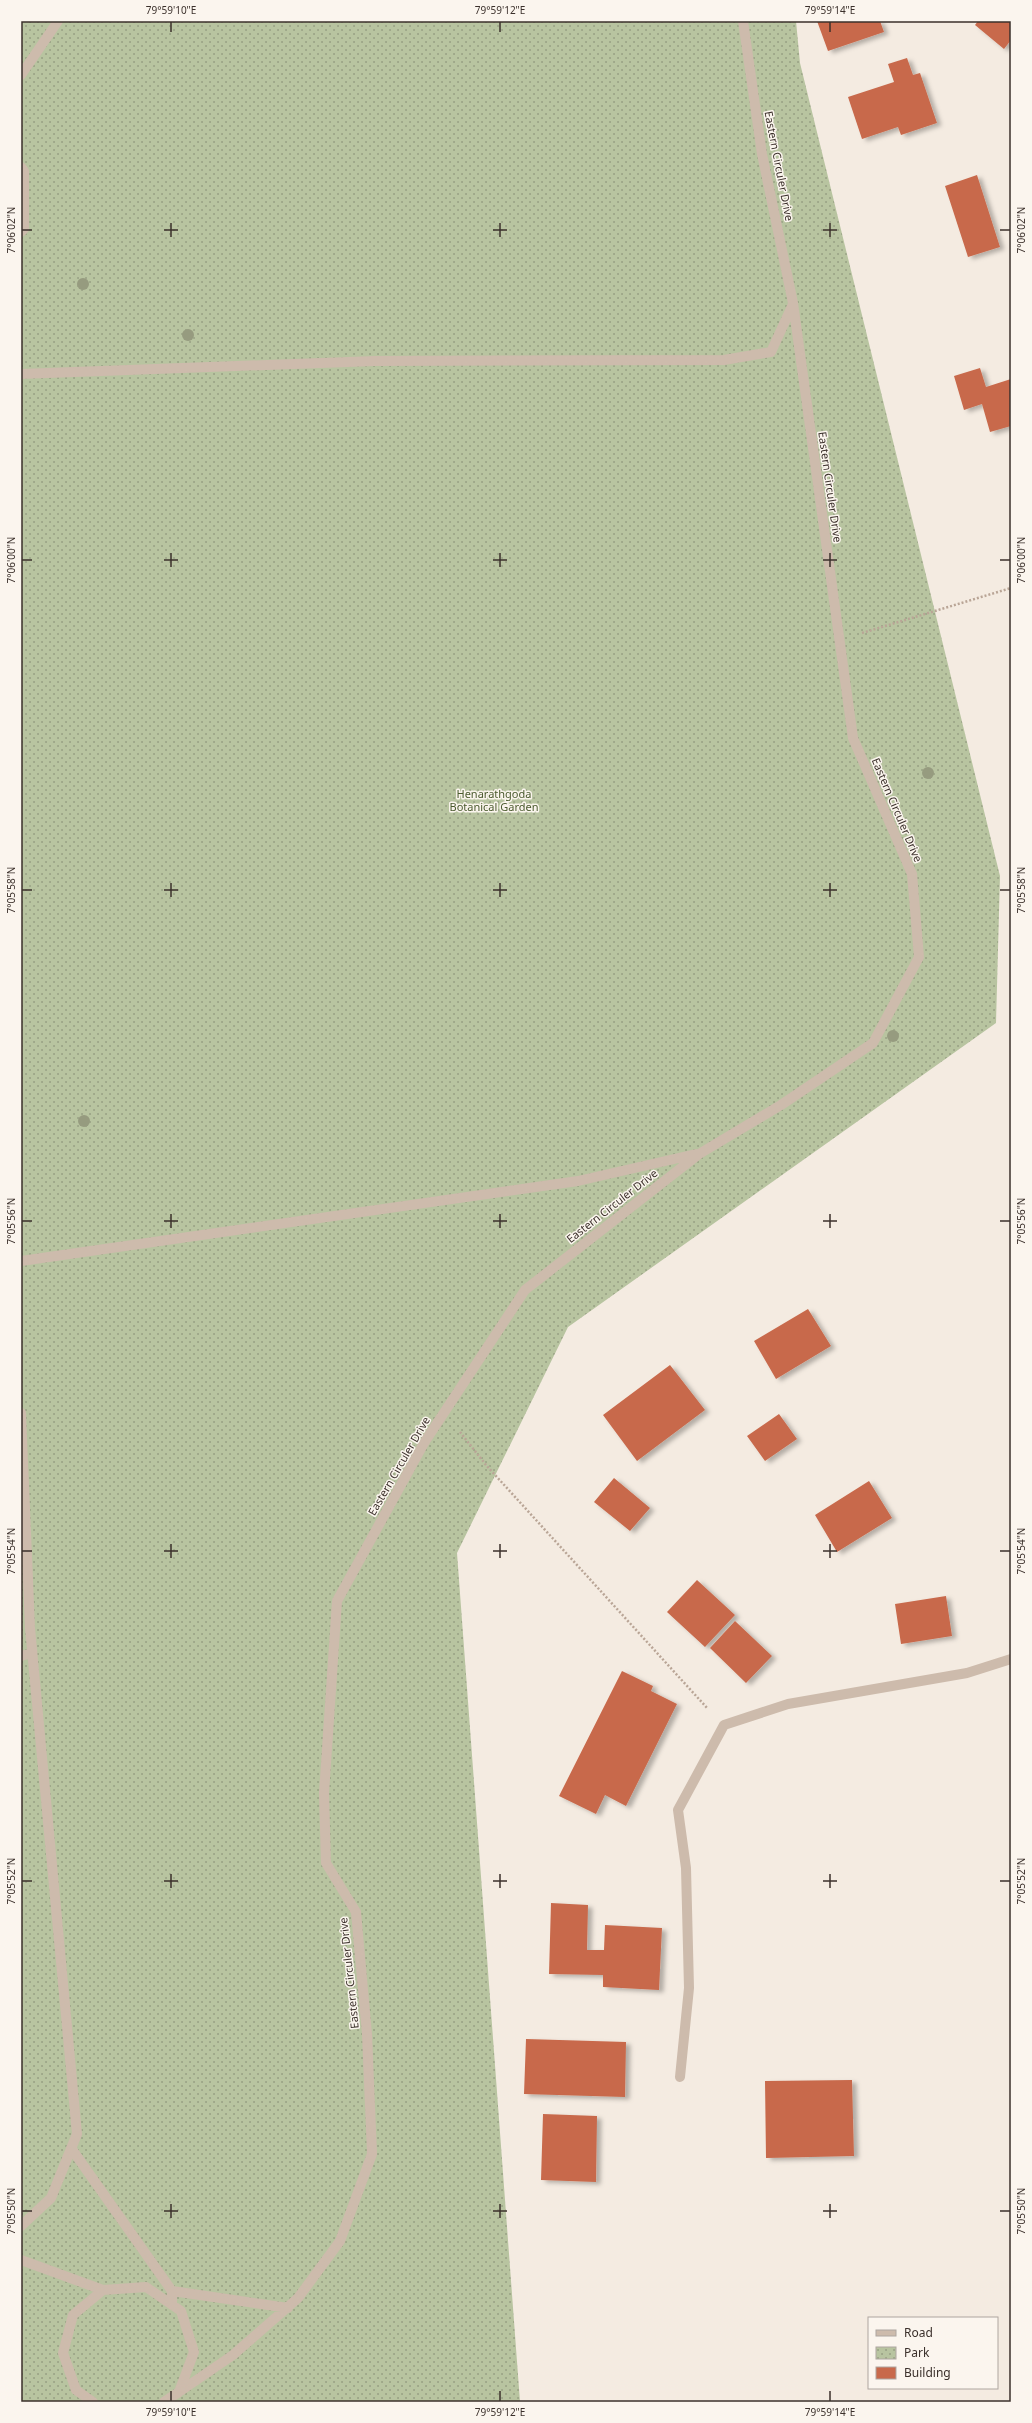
<svg xmlns="http://www.w3.org/2000/svg" width="1032" height="2423" viewBox="0 0 1032 2423" font-family="'Noto Sans',sans-serif">
<style>
.park{fill:url(#park-dots)}
.building{fill:#c8694b;filter:url(#shadow)}
.lines{fill:none;stroke-linecap:round;stroke-linejoin:round}
.path{stroke:#b9a596;stroke-width:2.5;stroke-dasharray:2 2;stroke-linecap:butt}
.minor{stroke:#cdbbac;stroke-width:10}
.tree{fill:#969b7f}
.ticks{fill:none;stroke:#3b302b;stroke-width:1.5}
.labels{text-anchor:middle;stroke-width:3;stroke-linejoin:round;paint-order:stroke}
.street-label{font-size:11px;fill:#3b302b;stroke:#fbf5ee}
.park-label{font-size:11px;fill:#4a5a2e;stroke:#fbf5ee}
.neatline{fill:none;stroke:#3b302b;stroke-width:1.5}
.ticks-label{font-size:10px;text-anchor:middle;fill:#3b302b}
</style>
<defs>
<pattern id="park-dots" width="8" height="8" patternUnits="userSpaceOnUse"><rect width="8" height="8" fill="#b8c4a0"/><path d="M2 2h.1M6 6h.1" fill="none" stroke="#97a083" stroke-width="1.8" stroke-linecap="round"/></pattern>
<filter id="shadow"><feDropShadow dx="4.5" dy="2.5" stdDeviation="2" flood-color="#0004"/></filter>
</defs>
<rect width="100%" height="100%" fill="#f4ebe1"/>
<path class="park" d="M21,21H796L800,63L1000,876L996,1023L568,1327L457,1553L520,2402H21Z"/>
<path class="building" d="M817,21H880L884,32L828,51Z
M978,21H1011V40L1004,49L975,25Z
M907,58L913,75L920,73L937,123L901,135L898,127L862,139L848,97L894,82L888,64Z
M977,175L1000,247L968,257L945,186Z
M980,368L986,387L1011,379V426L990,432L982,404L964,410L954,376Z
M808,1309L831,1346L776,1379L754,1341Z
M670,1365L705,1410L637,1461L603,1415Z
M779,1414L797,1439L765,1461L747,1436Z
M614,1478L650,1508L630,1531L594,1502Z
M869,1481L892,1518L837,1552L815,1515Z
M697,1580L735,1615L705,1647L667,1612Z
M946,1596L952,1636L901,1644L895,1604Z
M735,1621L772,1656L746,1683L710,1648Z
M622,1671L653,1686L651,1691L677,1704L626,1806L605,1795L596,1814L559,1796Z
M551,1903L588,1905L587,1950H604L605,1925L662,1928L659,1990L603,1987V1975L549,1974Z
M526,2039L626,2042L625,2097L524,2094Z
M852,2080L854,2156L766,2158L765,2081Z
M543,2114L597,2116L596,2182L541,2180Z"/>
<g class="lines">
<path class="path" d="M862,633L1011,588
M460,1432L486,1465L708,1709"/>
<path class="minor" d="M21,75L58,21
M21,167L24,171V229L21,232
M21,374L375,361L724,360L771,352L793,304
M21,1261L578,1181L696,1154
M21,1413L30,1628L77,2134L51,2198L21,2226
M21,1656L32,1653
M680,2077L689,1988L686,1868L678,1810L724,1725L788,1704L967,1673L1011,1659
M71,2148L172,2291V2305
M21,2260L103,2290
M172,2291L288,2308
M179,2392L233,2355L298,2298L340,2241L372,2154L367,2034L356,1912L326,1863L324,1793L337,1601L424,1443L525,1290L699,1154L781,1105L873,1043L919,957L912,874L853,738L793,303L762,154L743,21
M93,2402L76,2390L63,2353L73,2315L103,2290L146,2287L181,2311L194,2352L179,2392L164,2402"/>
</g>
<g class="tree">
<circle cx="83" cy="284" r="6"/>
<circle cx="188" cy="335" r="6"/>
<circle cx="928" cy="773" r="6"/>
<circle cx="893" cy="1036" r="6"/>
<circle cx="84" cy="1121" r="6"/>
</g>
<path class="ticks" d="M171,22V32M500,22V32M830,22V32M171,223V237M500,223V237M830,223V237M22,230H32M164,230H178M493,230H507M823,230H837M1000,230H1010M171,553V567M500,553V567M830,553V567M22,560H32M164,560H178M493,560H507M823,560H837M1000,560H1010M171,883V897M500,883V897M830,883V897M22,890H32M164,890H178M493,890H507M823,890H837M1000,890H1010M171,1214V1228M500,1214V1228M830,1214V1228M22,1221H32M164,1221H178M493,1221H507M823,1221H837M1000,1221H1010M171,1544V1558M500,1544V1558M830,1544V1558M22,1551H32M164,1551H178M493,1551H507M823,1551H837M1000,1551H1010M171,1874V1888M500,1874V1888M830,1874V1888M22,1881H32M164,1881H178M493,1881H507M823,1881H837M1000,1881H1010M171,2204V2218M500,2204V2218M830,2204V2218M22,2211H32M164,2211H178M493,2211H507M823,2211H837M1000,2211H1010M171,2391V2401M500,2391V2401M830,2391V2401"/>
<g class="labels">
<g class="street-label">
<text transform="translate(779 166) rotate(79)" y="4">Eastern Circuler Drive</text>
<text transform="translate(830 487) rotate(82)" y="4">Eastern Circuler Drive</text>
<text transform="translate(897 810) rotate(67)" y="4">Eastern Circuler Drive</text>
<text transform="translate(612 1206) rotate(-38)" y="4">Eastern Circuler Drive</text>
<text transform="translate(399 1466) rotate(-60)" y="4">Eastern Circuler Drive</text>
<text transform="translate(349 1973) rotate(-96)" y="4">Eastern Circuler Drive</text>
</g>
<g class="park-label">
<text x="494" y="798">Henarathgoda<tspan x="494" dy="13">Botanical Garden</tspan></text>
</g>
</g>
<rect width="1032" height="2423" fill="none" stroke="#fbf5ee" stroke-width="44"/>
<rect x="868" y="2317" width="130" height="72" fill="#fbf5ee" stroke="#aea6a0"/>
<rect x="876" y="2330" width="20" height="6" fill="#cdbbac" stroke="#aea6a0"/>
<text x="904" y="2337" font-size="12" fill="#3b302b">Road</text>
<rect x="876" y="2347" width="20" height="12" fill="url(#park-dots)" stroke="#aea6a0"/>
<text x="904" y="2357" font-size="12" fill="#3b302b">Park</text>
<rect x="876" y="2367" width="20" height="12" fill="#c8694b" stroke="#aea6a0"/>
<text x="904" y="2377" font-size="12" fill="#3b302b">Building</text>
<rect x="22" y="22" width="988" height="2379" class="neatline"/>
<g class="ticks-label">
<text x="171" y="14">79°59'10"E</text>
<text x="500" y="14">79°59'12"E</text>
<text x="830" y="14">79°59'14"E</text>
<text transform="translate(11 230) rotate(-90)" y="4">7°06'02"N</text>
<text transform="translate(1021 230) rotate(-90)" y="4">7°06'02"N</text>
<text transform="translate(11 560) rotate(-90)" y="4">7°06'00"N</text>
<text transform="translate(1021 560) rotate(-90)" y="4">7°06'00"N</text>
<text transform="translate(11 890) rotate(-90)" y="4">7°05'58"N</text>
<text transform="translate(1021 890) rotate(-90)" y="4">7°05'58"N</text>
<text transform="translate(11 1221) rotate(-90)" y="4">7°05'56"N</text>
<text transform="translate(1021 1221) rotate(-90)" y="4">7°05'56"N</text>
<text transform="translate(11 1551) rotate(-90)" y="4">7°05'54"N</text>
<text transform="translate(1021 1551) rotate(-90)" y="4">7°05'54"N</text>
<text transform="translate(11 1881) rotate(-90)" y="4">7°05'52"N</text>
<text transform="translate(1021 1881) rotate(-90)" y="4">7°05'52"N</text>
<text transform="translate(11 2211) rotate(-90)" y="4">7°05'50"N</text>
<text transform="translate(1021 2211) rotate(-90)" y="4">7°05'50"N</text>
<text x="171" y="2416">79°59'10"E</text>
<text x="500" y="2416">79°59'12"E</text>
<text x="830" y="2416">79°59'14"E</text>
</g>
</svg>
